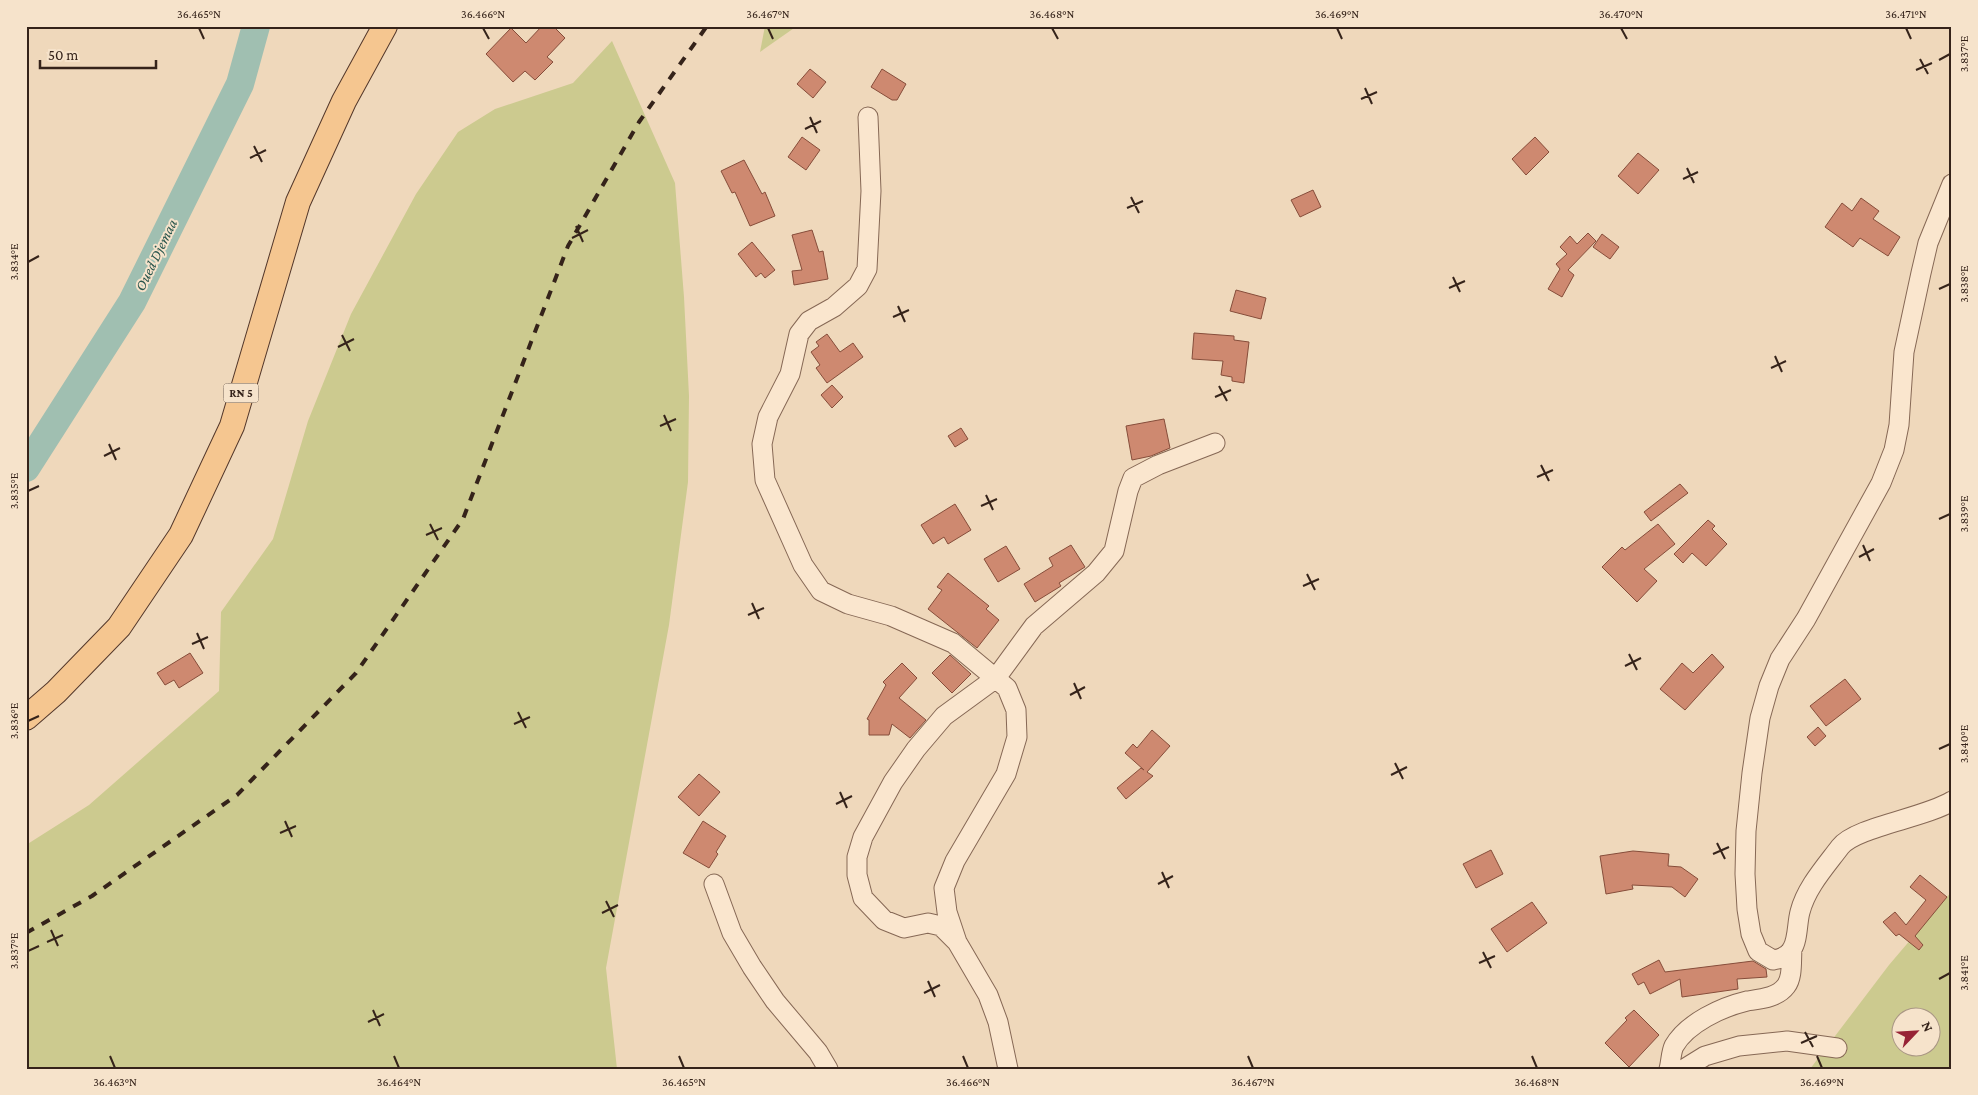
<svg xmlns="http://www.w3.org/2000/svg" width="1978" height="1095" viewBox="0 0 1978 1095" font-family="'Crimson Pro',serif">
<style>
.green{fill:#ccca8f;fill-rule:evenodd}
.lines{fill:none;stroke-linecap:round;stroke-linejoin:round}
.river{stroke:#a0bfb1;stroke-width:28}
.building{fill:#ce8970;stroke:#864d3a}
.minor-casing{stroke:#866855;stroke-width:21}
.major-casing{stroke:#53372a;stroke-width:26}
.minor{stroke:#fae6ce;stroke-width:19}
.major{stroke:#f5c690;stroke-width:24}
.rail{stroke:#35231a;stroke-width:4;stroke-dasharray:9 9;stroke-linecap:butt}
.ticks{fill:none;stroke:#35231a;stroke-width:2}
.labels{text-anchor:middle;stroke-width:4;stroke-linejoin:round;paint-order:stroke}
.shield{fill:#f6e3cb;stroke:#6f5d4f;stroke-width:1}
.shield-label{font-size:12px;font-weight:bold;fill:#35231a}
.water-label{font-size:15px;font-style:italic;fill:#29554c;stroke:#f6e3cb}
.neatline{fill:none;stroke:#35231a;stroke-width:2}
.ticks-label{font-size:12px;text-anchor:middle;fill:#35231a}
</style>
<rect width="100%" height="100%" fill="#efd8bb"/>
<path class="green" d="M765,26H797L760,52Z
M612,41L675,183L684,297L689,396L688,482L669,625L606,968L617,1069H26V845L89,805L219,691L221,612L273,539L308,421L351,314L416,194L458,132L495,109L573,83Z
M1952,891V1069H1810L1889,965ZM1900,1018H1930V1048H1900Z"/>
<g class="lines">
<path class="river" d="M26,468L132,302L240,84L256,26"/>
</g>
<path class="building" d="M542,26H553L565,38L547,57L553,62L535,80L525,71L513,82L486,54L511,28L526,43Z
M810,69L826,82L813,98L797,84Z
M882,69L906,84L897,100H892L871,87Z
M802,137L820,150L806,170L788,157Z
M1535,137L1549,152L1526,175L1512,159Z
M1638,153L1659,170L1638,194L1618,176Z
M744,160L762,194L765,192L775,216L750,226L735,192L732,193L721,171Z
M1313,190L1321,207L1300,217L1291,200Z
M1861,198L1879,211L1873,219L1900,237L1888,256L1860,238L1853,247L1825,227L1842,203L1852,211Z
M812,230L819,252L823,251L828,279L794,285L792,271L802,270L792,235Z
M1588,233L1596,241L1568,270L1574,275L1562,297L1548,289L1560,269L1556,264L1567,254L1560,247L1570,236L1577,244Z
M1602,234L1619,247L1610,259L1593,247Z
M752,242L775,270L765,278L761,273L756,277L738,254Z
M1236,290L1266,298L1261,319L1230,311Z
M1194,333L1234,336V340L1249,342L1244,383L1232,381V377L1221,375L1223,361L1192,359Z
M827,334L840,352L853,343L863,357L827,383L816,368L820,365L811,352L819,346L816,342Z
M832,385L843,397L832,408L821,395Z
M1164,419L1170,448L1151,456L1132,460L1126,426Z
M961,428L968,439L955,447L948,436Z
M1680,484L1688,493L1651,521L1644,512Z
M955,504L971,530L948,544L944,537L933,544L921,525Z
M1708,520L1715,526L1712,529L1727,544L1706,566L1692,553L1683,563L1674,554Z
M1658,524L1675,544L1644,569L1657,581L1637,602L1602,567L1622,547L1625,550Z
M1071,545L1085,567L1059,583L1061,586L1035,602L1024,584L1053,566L1049,558Z
M1006,546L1020,569L998,582L984,559Z
M948,573L989,606L986,609L999,620L977,648L928,609L942,590L937,587Z
M190,653L203,673L179,688L174,680L165,685L157,673Z
M1712,654L1724,667L1685,710L1660,689L1682,663L1693,673Z
M950,655L971,674L952,693L932,673Z
M902,663L917,678L899,698L926,720L910,738L892,724L889,735H869V720L867,719L886,685L883,682Z
M1845,679L1861,699L1826,726L1810,706Z
M1818,727L1826,736L1815,746L1807,737Z
M1152,730L1170,746L1147,772L1153,776L1126,799L1117,788L1141,768L1144,770L1125,753L1133,744L1137,748Z
M699,774L720,792L699,816L678,797Z
M703,821L726,836L716,852L718,854L709,868L683,853Z
M1491,850L1503,874L1476,888L1463,864Z
M1633,851L1669,854L1668,866L1681,867L1698,879L1685,897L1672,887L1632,885L1633,889L1606,894L1600,856Z
M1920,875L1947,897L1915,936L1923,945L1919,950L1899,934L1896,936L1883,922L1895,912L1906,925L1926,900L1910,887Z
M1532,902L1547,923L1507,952L1491,929Z
M1659,960L1665,972L1753,961L1766,969L1767,977L1737,979L1738,989L1682,997L1680,979L1650,994L1644,982L1638,985L1632,974Z
M1634,1010L1659,1035L1629,1067L1605,1043L1627,1020L1625,1018Z"/>
<g class="lines">
<defs>
<path id="minor" d="M868,117L871,191L867,269L858,286L834,307L809,321L799,334L790,374L768,417L762,444L765,480L803,565L821,591L848,604L891,616L953,643L1007,688L1016,710L1017,737L1006,774L955,861L944,888L947,912L957,942L988,995L998,1022L1008,1069
M1952,184L1928,243L1921,273L1904,352L1899,425L1894,450L1881,483L1806,619L1780,659L1769,686L1760,718L1752,773L1746,831L1745,874L1747,909L1751,934L1758,951L1773,960C1780,959 1788,957 1792,949C1798,940 1797,923 1800,912C1806,888 1825,867 1840,847C1855,827 1925,818 1952,801
M714,884L732,933L752,967L775,1001L818,1052L828,1069
M957,942L941,926L928,923L904,928L884,920L863,898L857,875V857L863,837L893,782L916,749L944,716L996,678L1034,626L1096,573L1114,551L1128,491L1133,478L1158,465L1215,443
M1669,1069C1671,1062 1671,1052 1674,1046C1687,1023 1722,1007 1747,1001C1760,999 1777,998 1786,986C1793,977 1791,961 1792,949
M1684,1069L1705,1056L1739,1046L1787,1041L1837,1048"/>
<path id="major" d="M26,718L56,692L119,627L181,535L232,426L298,202L344,101L385,26"/>
</defs>
<use href="#minor" class="minor-casing"/>
<use href="#major" class="major-casing"/>
<use href="#minor" class="minor"/>
<use href="#major" class="major"/>
<path class="rail" d="M26,933L92,896L237,795L356,673L463,519L568,246L639,122L707,26"/>
</g>
<path class="ticks" d="M199,28L204,39M483,28L489,39M768,28L773,39M1052,28L1058,39M1337,28L1342,39M1621,28L1627,39M1906,28L1911,39M1920,59L1928,74M1939,60L1950,54M1916,70L1932,63M1365,88L1372,104M1361,99L1377,92M810,117L817,133M805,129L821,121M254,146L262,162M250,158L266,150M1687,168L1694,183M1683,179L1698,172M1131,197L1139,213M1127,208L1143,201M576,226L583,242M572,238L588,230M28,262L39,256M1453,277L1460,292M1449,288L1465,281M1939,289L1950,284M898,306L905,322M893,317L909,310M342,335L350,351M338,347L354,339M1775,356L1782,372M1771,368L1786,361M1219,386L1227,401M1215,397L1231,390M664,415L671,431M660,426L676,419M109,444L116,460M104,456L120,448M1541,465L1549,481M1537,477L1553,470M28,491L39,486M986,495L993,510M981,506L997,499M1939,519L1950,514M430,524L438,540M426,535L442,528M1863,545L1870,561M1859,557L1874,549M1307,574L1315,590M1303,586L1319,579M752,603L759,619M748,615L764,608M197,633L204,649M192,644L208,637M1629,654L1637,670M1625,666L1641,658M1074,683L1081,699M1070,695L1085,687M518,712L526,728M28,721L39,716M514,724L530,717M1939,749L1950,744M1395,763L1403,779M1391,775L1407,767M840,792L847,808M836,804L852,796M285,821L292,837M280,833L296,826M1717,843L1725,859M1713,854L1729,847M1162,872L1169,888M1158,884L1173,876M606,901L614,917M602,913L618,905M51,930L58,946M47,942L63,935M28,951L39,946M1483,952L1491,968M1479,963L1495,956M1939,979L1950,973M928,981L935,997M924,993L940,985M373,1010L380,1026M368,1022L384,1014M1805,1032L1813,1047M1801,1043L1817,1036M110,1056L115,1068M394,1056L399,1068M679,1056L684,1068M963,1056L968,1068M1248,1056L1253,1068M1532,1056L1537,1068M1817,1056L1822,1068"/>
<g class="labels">
<rect class="shield" x="223.5" y="383.5" width="35" height="19" rx="4"/>
<g class="shield-label">
<text x="241" y="397">RN 5</text>
</g>
<g class="water-label">
<text transform="translate(156 255) rotate(-64)" y="5">Oued Djemaa</text>
</g>
</g>
<rect width="1978" height="1095" fill="none" stroke="#f6e3cb" stroke-width="55"/>
<g transform="translate(1916 1032) rotate(65)"><circle r="24" fill="#f6e3cb" stroke="#a99684"/>
<path d="M0-4L9 19L0 12L-9 19Z" fill="#972335"/>
<text y="-8" font-size="14" font-weight="bold" text-anchor="middle" fill="#35231a">N</text>
</g>
<path d="M40 60v8h116v-8" fill="none" stroke="#35231a" stroke-width="2.5"/>
<text x="48" y="60" font-size="15" fill="#35231a" stroke="#f6e3cb" stroke-width="4" paint-order="stroke">50 m</text>
<rect x="28" y="28" width="1922" height="1040" class="neatline"/>
<g class="ticks-label">
<text x="199" y="18">36.465°N</text>
<text x="483" y="18">36.466°N</text>
<text x="768" y="18">36.467°N</text>
<text x="1052" y="18">36.468°N</text>
<text x="1337" y="18">36.469°N</text>
<text x="1621" y="18">36.470°N</text>
<text x="1906" y="18">36.471°N</text>
<text transform="translate(1964 54) rotate(-90)" y="4">3.837°E</text>
<text transform="translate(14 262) rotate(-90)" y="4">3.834°E</text>
<text transform="translate(1964 284) rotate(-90)" y="4">3.838°E</text>
<text transform="translate(14 491) rotate(-90)" y="4">3.835°E</text>
<text transform="translate(1964 514) rotate(-90)" y="4">3.839°E</text>
<text transform="translate(14 721) rotate(-90)" y="4">3.836°E</text>
<text transform="translate(1964 744) rotate(-90)" y="4">3.840°E</text>
<text transform="translate(14 951) rotate(-90)" y="4">3.837°E</text>
<text transform="translate(1964 973) rotate(-90)" y="4">3.841°E</text>
<text x="115" y="1086">36.463°N</text>
<text x="399" y="1086">36.464°N</text>
<text x="684" y="1086">36.465°N</text>
<text x="968" y="1086">36.466°N</text>
<text x="1253" y="1086">36.467°N</text>
<text x="1537" y="1086">36.468°N</text>
<text x="1822" y="1086">36.469°N</text>
</g>
</svg>
